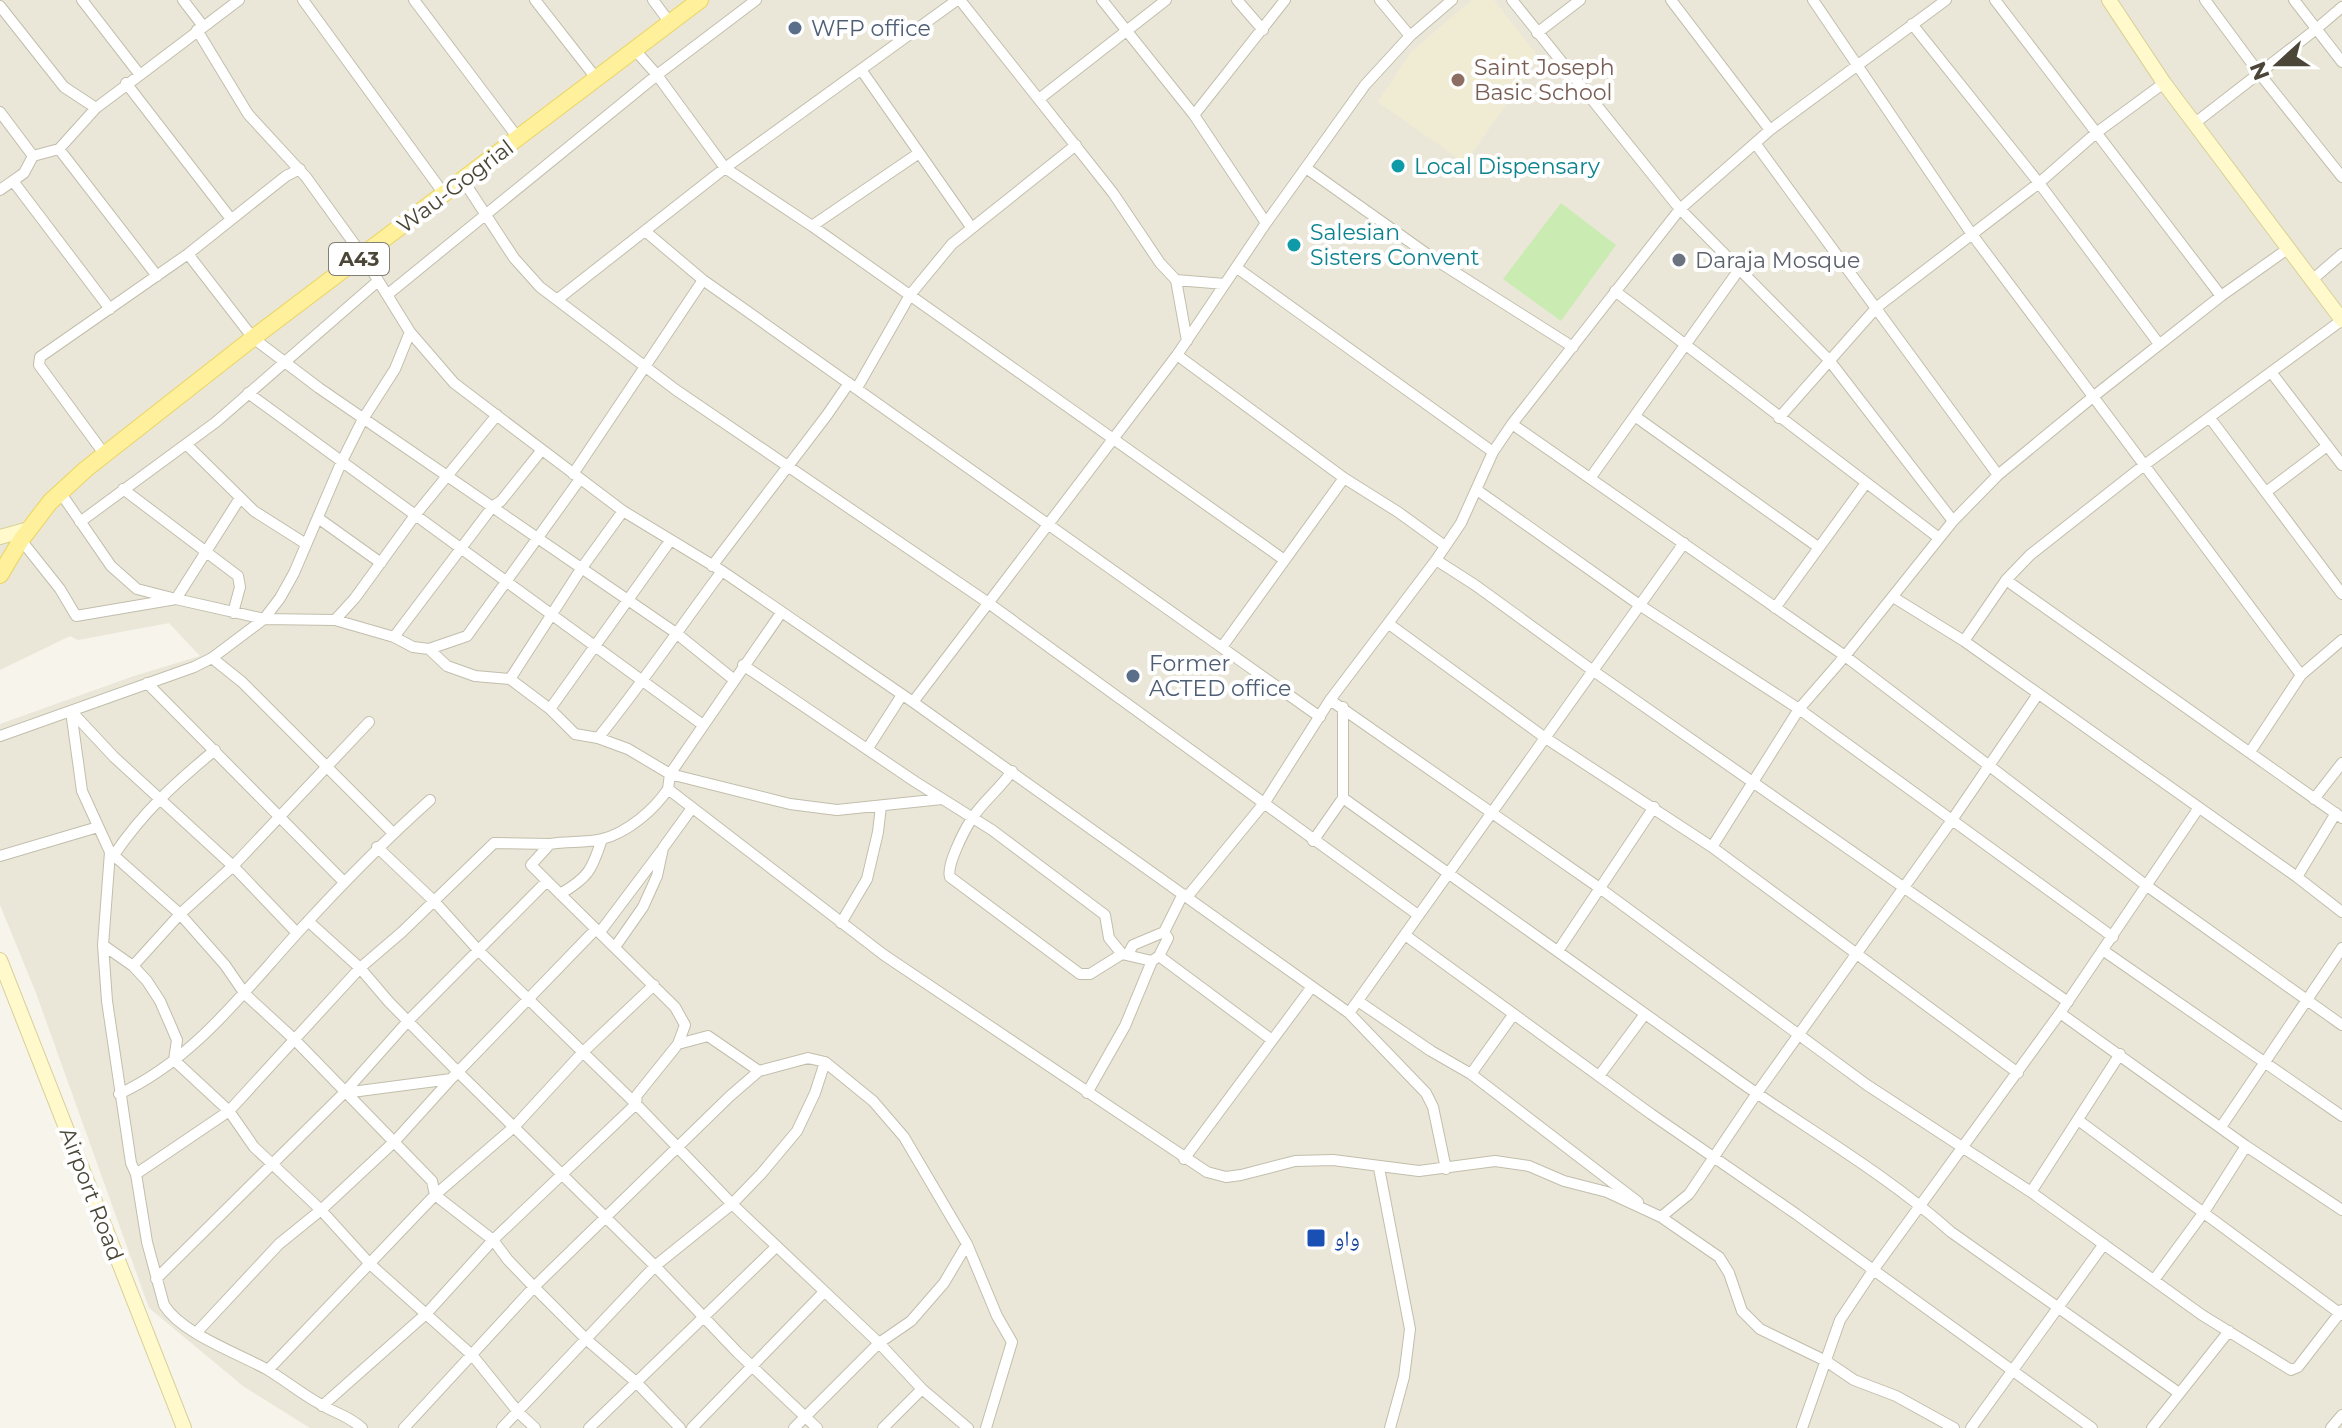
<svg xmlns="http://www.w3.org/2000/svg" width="2342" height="1428" viewBox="0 0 2342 1428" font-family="Montserrat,'Noto Naskh Arabic',sans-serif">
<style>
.residential{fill:#eae7d8}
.education{fill:#f0ecd4}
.green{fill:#caecb2}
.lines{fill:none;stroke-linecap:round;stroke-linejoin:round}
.street-casing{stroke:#c2beac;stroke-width:12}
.secondary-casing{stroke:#d8d098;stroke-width:16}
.primary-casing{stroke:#ebd463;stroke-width:18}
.street{stroke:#fff;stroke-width:10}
.secondary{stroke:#fff9cc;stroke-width:14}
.primary{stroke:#fff09b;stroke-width:16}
.service-dot{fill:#5c6f8a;stroke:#fff;stroke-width:3}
.education-dot{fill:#8d6e63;stroke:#fff;stroke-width:3}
.culture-dot{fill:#0f9aa8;stroke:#fff;stroke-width:3}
.worship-dot{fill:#6b7280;stroke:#fff;stroke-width:3}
.transit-dot{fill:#1a4fb4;stroke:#fff;stroke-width:3}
.labels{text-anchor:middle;stroke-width:8;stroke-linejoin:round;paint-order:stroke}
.shield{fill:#fff;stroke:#817e74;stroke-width:2}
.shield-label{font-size:20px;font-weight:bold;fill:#4b4638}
.service-label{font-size:22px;fill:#4e5e75;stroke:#fff;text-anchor:start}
.education-label{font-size:22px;fill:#785e54;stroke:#fff;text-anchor:start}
.culture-label{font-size:22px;fill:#0d838f;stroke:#fff;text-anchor:start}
.street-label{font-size:22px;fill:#4b4638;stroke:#fff}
.worship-label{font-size:22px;fill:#5b616d;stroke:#fff;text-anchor:start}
.transit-label{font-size:22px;fill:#164399;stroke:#fff;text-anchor:start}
</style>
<rect width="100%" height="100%" fill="#f6f4eb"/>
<path class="residential" d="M0,0H2342V1428H310L243,1386L149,1308L36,993L0,905V724L134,676L200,656L169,623L78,640L70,636L0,670Z"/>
<path class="education" d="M1472,0H1494L1539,58L1465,163L1378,102L1411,52Z"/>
<path class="green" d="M1561,203L1616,245L1561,321L1503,279Z"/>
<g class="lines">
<defs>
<path id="street" d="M82,0L140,75L239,0
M183,0L203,26
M303,0L444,194
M414,0L518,138
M535,0L596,78
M653,0L670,23
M960,0L1113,193L1160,263L1176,280L1187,341
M1102,0L1194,115L1266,223
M1237,0L1263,30
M1380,0L1410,36
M1512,0L1680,209L1829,360L1953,521
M1671,0L1770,130
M1813,0L1971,233L2301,675
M1995,0L2221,296
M2205,0L2259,73L2342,177
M2294,0L2342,62
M0,6L64,87L96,108
M1912,24L2039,183L2159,344
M197,30L248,114L306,177L363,256L410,332L454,383L623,511L722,571L913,702L1349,1013L1426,1093L1433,1107L1446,1169
M1537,33L1580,0
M635,50L657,75L725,168L812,226L1283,559
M862,71L971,227
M126,83L231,219
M1039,99L1166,0
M0,112L33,156
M1194,115L1285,0
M2195,123L2315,30L2342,7
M1755,143L1998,475
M59,149L157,276
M1306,168L1434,259L1573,347
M463,180L514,258L540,287L676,390L987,602L1418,915
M13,181L110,309
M0,190L24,173L33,156L59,149L96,108L140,75
M812,226L919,153
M645,231L703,280L1320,717
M188,254L253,338L319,388L676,633L733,679
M1237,268L1493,452
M1176,280L1225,284
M2312,280L2342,254
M1615,291L1939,538
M387,295L657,75L756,0
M558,299L725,168L957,0
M1177,355L1344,478L1398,512L1445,546
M2271,372L2342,465
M857,388L910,295L952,244L1076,145
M248,393L703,725
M1636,417L1818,547
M1779,418L1877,307L2039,183L2096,133L2164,83
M2210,418L2342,594
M1512,424L1845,656L2147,886L2342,1025
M187,445L254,511L306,544
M105,455L39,365L40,357L188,254L286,176L300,169
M573,474L703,280
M1591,477L1738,271
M123,489L238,576L240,587L233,613
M1477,490L1641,606L1799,709L1952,820L1757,1093L1689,1194L1661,1217
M60,492L111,566L137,589L176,599L240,498
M2266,492L2327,446
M318,518L381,563
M80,522L216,422L378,281
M21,540L60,589L76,616L176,599L264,619L335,620L394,637L413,647L429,649L447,666L475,676L510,679L550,709L575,734L598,738L628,749L670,774L790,804L837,810L942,799
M1436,560L1475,585L1592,670L2068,1002
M712,566L827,415L849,383
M2006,580L2342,818
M1893,597L1964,641L2297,877L2342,912
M1775,608L1866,483
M781,613L670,774L668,789L884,955L1207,1172L1226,1177L1241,1175L1295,1161L1333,1160L1419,1171L1495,1161L1529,1166L1564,1181L1607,1192L1661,1217L1719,1257L1729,1273L1742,1311L1760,1329L1826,1361L1854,1380L1896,1396L1954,1428
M335,620L355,598L416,514L497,415
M1389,624L1544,737L1712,847L2018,1073
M394,637L493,506L501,501L541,451
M1964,641L2006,580L2030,555L2143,466L2342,320
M1222,647L1344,478
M429,649L467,636L580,479
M212,658L242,682L393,833
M743,665L914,781L992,830L1105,915L1109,938L1122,954
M510,679L581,569L623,511
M147,683L344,882
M2038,694L1952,820L2113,937
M1330,700L1601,889L1867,1085L2031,1192L2202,1315L2291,1370L2298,1367L2342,1310
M913,702L1177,355L1266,223L1365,85L1410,36L1452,0
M1343,707V798
M550,709L670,541
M71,711L82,791L110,852L180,914L225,965L245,994L295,1040L432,1181L435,1195L493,1240L508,1260L534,1287L587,1340L636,1382L680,1428
M72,712L114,757L233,866L297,933
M0,736L194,667L212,658L264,619L280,598L294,573L341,463L363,419L395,369L410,332
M598,738C642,684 680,627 722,571
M868,748L902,695
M2250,752L2301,675L2342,640
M1012,771C1000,789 982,802 971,820C964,831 946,866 950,877L1080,974H1090L1122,954L1152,961
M2314,799L2342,763
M1313,841L1343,798C1475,892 1607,987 1739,1081C1810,1131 1886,1174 1951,1232L2179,1393
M377,847L435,902L479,951L636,1104L732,1204L879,1343L922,1389L968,1428
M1712,847L1799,709L1845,656L1953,521L1998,475L2094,396L2221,296L2289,248
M110,852L103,945L107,1001L131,1163L136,1174L147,1242L164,1305C182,1334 238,1353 268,1370C286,1381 302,1394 320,1404C336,1414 346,1414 362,1428
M114,855C143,812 175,783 215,750
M0,856L98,827
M2297,877L2336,813
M547,881L675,1007L685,1025L678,1044L708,1036L759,1071
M560,894C588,878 592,870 602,839
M1187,897L1265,802L1330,700L1436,560L1461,523L1493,452L1512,424L1680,209L1770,130L1946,0
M308,921L360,968L389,1002L458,1072L655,1266L738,1353L817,1428
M841,923L867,879L878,832L881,806
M600,932L661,851
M1405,935L1651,1114L1796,1214L2092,1428
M103,945L133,966L147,981L160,1001L177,1040L174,1060L229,1111L254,1147L321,1210L370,1264L473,1356L518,1412L535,1428
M615,947L643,907L657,876L663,848L692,808
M1558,951L1654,807
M2104,951L2342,1116
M1128,954L1133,945L1164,932
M1159,956L1272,1040
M133,966L180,914L233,866L369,722
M1358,1001L1431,1051L1471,1074L1513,1015
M1349,1013L1684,543
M2060,1013L2246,1146L2342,1210
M1471,1074L1638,1202
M1599,1076L1645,1014
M344,1093L451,1079
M1087,1093L1125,1026L1152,961L1159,956L1168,938L1164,932L1183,894
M119,1094C195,1059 245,990 300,930C341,885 384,841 430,800
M2078,1120L2342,1315
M2221,1127L2342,948
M1184,1159L1311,988
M1379,1168L1410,1329L1404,1377L1390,1428
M136,1174L229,1111L360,968L402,932L494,843L550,844
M2031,1192L2120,1054
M156,1279L344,1093L408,1021L547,881L531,865L550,844C567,841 586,843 602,839C627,833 654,810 668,789
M2154,1280L2204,1212L2246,1146
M197,1332L279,1244L321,1210L395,1141L451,1079L596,929
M268,1370L435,1195L514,1127L582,1053L654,985
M322,1406L427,1313L493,1240L636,1104L637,1095L678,1044
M404,1428L534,1287L730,1096L759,1071L808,1058L825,1062L873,1101L904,1137L967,1244L997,1316L1012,1342L986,1428
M502,1428L655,1266L732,1204L761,1174L797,1131L815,1093L825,1062
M589,1428L776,1247
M692,1428L824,1292
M794,1428L879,1343L911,1321L944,1283L967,1244
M883,1428L922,1389
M1802,1428L1840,1320L1874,1269L2060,1013L2198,809
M1971,1428L2104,1244
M2152,1428L2229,1331
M2331,1428L2342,1415"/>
<path id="secondary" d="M2109,0L2164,83L2342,320
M0,537L29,529
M0,960L184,1428"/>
<path id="primary" d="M0,575L21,540L50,502L86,469L253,338L700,0"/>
</defs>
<use href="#street" class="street-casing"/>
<use href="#secondary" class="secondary-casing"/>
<use href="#primary" class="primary-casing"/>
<use href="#street" class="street"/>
<use href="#secondary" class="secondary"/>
<use href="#primary" class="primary"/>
</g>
<g class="service-dot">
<circle cx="795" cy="28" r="8"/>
<circle cx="1133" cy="676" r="8"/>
</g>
<circle class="education-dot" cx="1458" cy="80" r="8"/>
<g class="culture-dot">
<circle cx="1398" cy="166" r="8"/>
<circle cx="1294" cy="245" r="8"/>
</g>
<circle class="worship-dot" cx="1679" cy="260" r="8"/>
<rect class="transit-dot" x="1306" y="1228" width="20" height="20" rx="4"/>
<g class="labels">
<rect class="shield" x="329" y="243" width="60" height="32" rx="6"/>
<g class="shield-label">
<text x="359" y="266">A43</text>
</g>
<g class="service-label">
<text x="811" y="36">WFP office</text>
<text x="1149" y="671">Former<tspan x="1149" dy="25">ACTED office</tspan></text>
</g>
<g class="education-label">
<text x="1474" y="75">Saint Joseph<tspan x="1474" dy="25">Basic School</tspan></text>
</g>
<g class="culture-label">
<text x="1414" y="174">Local Dispensary</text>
<text x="1310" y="240">Salesian<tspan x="1310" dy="25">Sisters Convent</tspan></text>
</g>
<g class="street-label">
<text transform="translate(455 186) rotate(-37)" y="8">Wau-Gogrial</text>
<text transform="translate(92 1194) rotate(69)" y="8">Airport Road</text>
</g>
<g class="worship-label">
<text x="1695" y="268">Daraja Mosque</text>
</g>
<g class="transit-label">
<text x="1334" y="1246">واو</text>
</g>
</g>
<g transform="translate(2278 64) rotate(249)" stroke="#ffffff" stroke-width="6" paint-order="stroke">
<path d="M0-6L14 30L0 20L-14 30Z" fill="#4b4638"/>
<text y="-12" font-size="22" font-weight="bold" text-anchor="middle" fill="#4b4638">N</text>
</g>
</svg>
